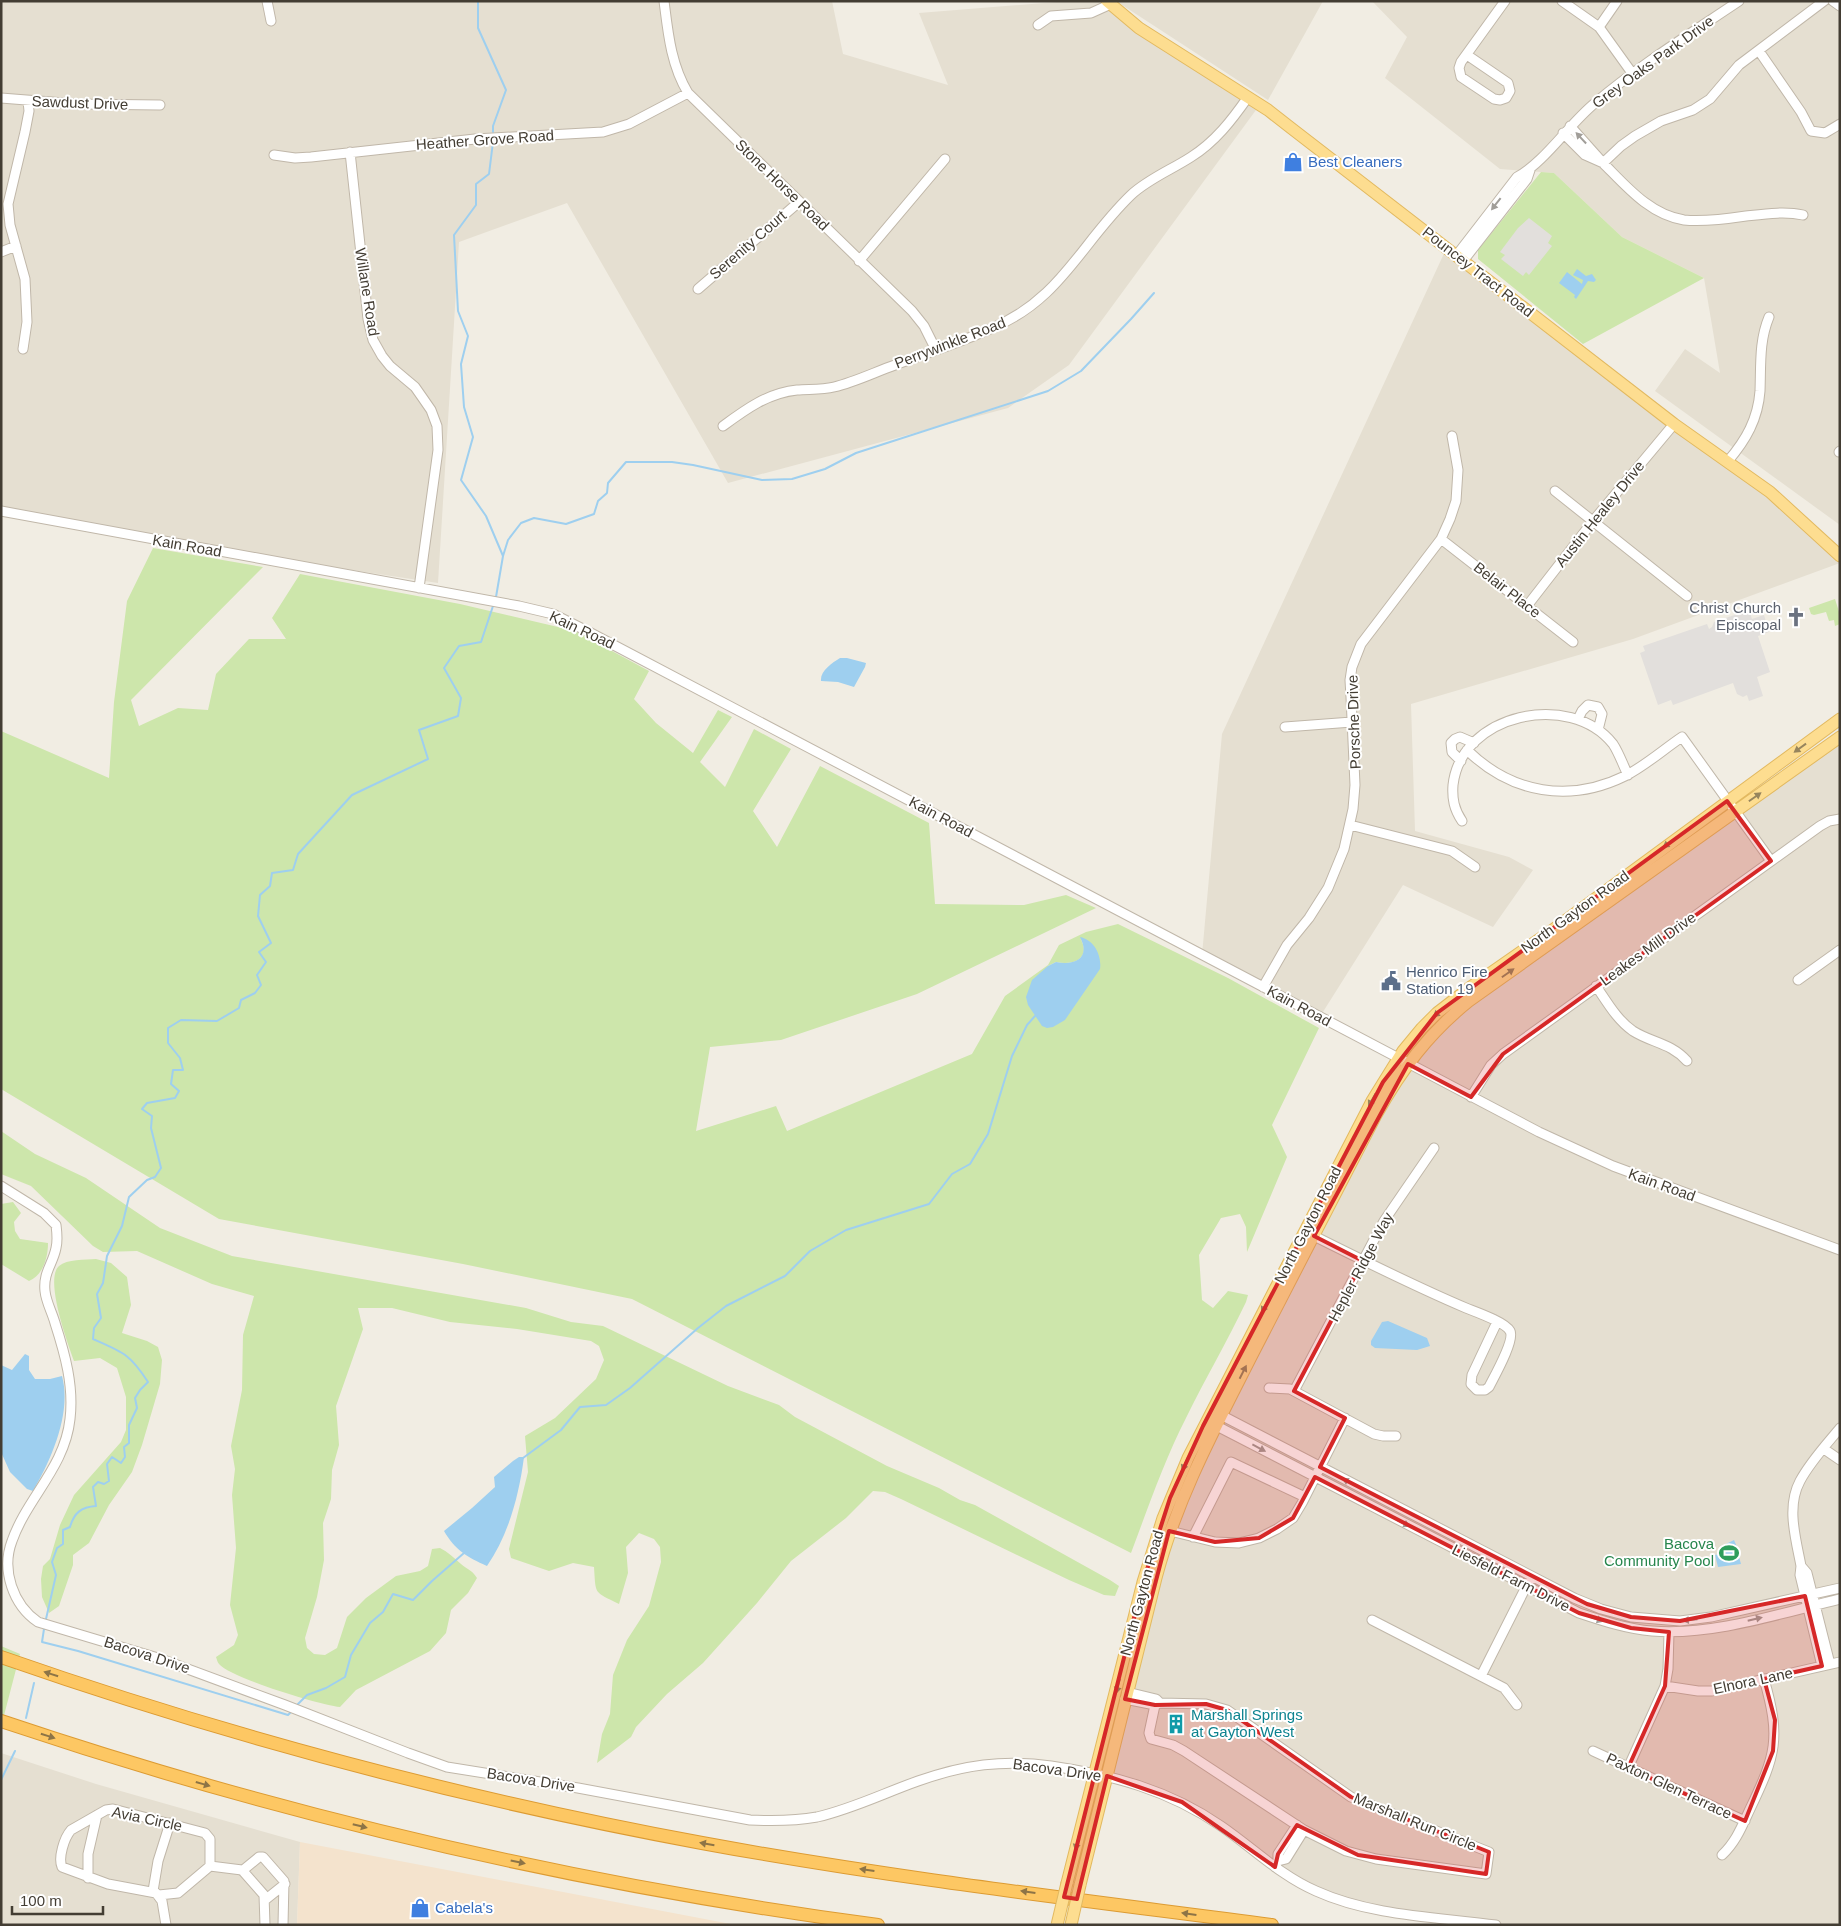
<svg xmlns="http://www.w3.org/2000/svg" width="1841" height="1926" viewBox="0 0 1841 1926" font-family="Arial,sans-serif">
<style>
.residential{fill:#e5dfd1}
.commercial{fill:#f4e3cd}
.green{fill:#cde6ab;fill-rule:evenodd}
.parking{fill:#e2dfdc}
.water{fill:#9ecfef}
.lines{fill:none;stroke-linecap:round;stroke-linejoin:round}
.stream{stroke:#9ecfef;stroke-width:2}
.minor-casing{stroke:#c0b7a9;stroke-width:11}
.major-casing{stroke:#e2b960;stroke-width:13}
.highway-casing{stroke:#dc9b33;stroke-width:14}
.minor{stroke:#fff;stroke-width:9}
.major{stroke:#fddd90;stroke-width:11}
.highway{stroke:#fdc763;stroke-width:12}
.major-bridge-casing{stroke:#e2b960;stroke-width:13;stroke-linecap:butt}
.major-bridge{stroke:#fddd90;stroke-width:11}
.oneway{fill:#a19e99}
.oneway2{fill:#97855d}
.oneway3{fill:#8d7446}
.marked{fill:#d62828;fill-opacity:0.2;stroke:#d62828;stroke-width:4;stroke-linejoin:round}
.labels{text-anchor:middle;stroke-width:4;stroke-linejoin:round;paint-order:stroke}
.street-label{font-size:15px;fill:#433d33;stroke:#fff}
.shop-label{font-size:15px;fill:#366cbe;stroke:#fff;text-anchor:start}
.worship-label{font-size:15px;fill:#5b616d;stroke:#fff;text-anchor:end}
.service-label{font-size:15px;fill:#4e5e75;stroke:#fff;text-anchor:start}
.leisure-label{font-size:15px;fill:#27864d;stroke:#fff;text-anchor:end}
.culture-label{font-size:15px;fill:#0d838f;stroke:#fff;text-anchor:start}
</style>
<rect width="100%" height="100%" fill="#f1ede3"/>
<path class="residential" d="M1,1H832L843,54L948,85L919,13L1069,1H1101L1149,41L1256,110L1069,365L1008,408L728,483L567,203L459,242L438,583L305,563L1,507Z
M1116,1H1323L1268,100Z
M1372,1H1840V525L1655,391L1685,349L1720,373L1704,278L1622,237L1554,173L1500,169L1385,78L1407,37Z
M1447,247L1661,407L1840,558V563L1633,639L1411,704L1415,831L1509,857L1533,870L1493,927L1403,885L1321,1015L1202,955L1222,734Z
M1840,733V1925H1510L1374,1907L1326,1893L1292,1877L1185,1803L1107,1778L1166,1543L1282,1295L1423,1042Z
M1,1753L96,1784L300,1842L297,1925H1Z"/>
<path class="commercial" d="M300,1842L736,1925H297Z"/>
<path class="green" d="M1541,172L1554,173L1622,237L1704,278L1583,344L1478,259V250Z
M153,548L263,567L131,700L139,726L178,708L208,710L216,674L249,639H286L272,618L300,574L460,604L575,631L649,671L634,699L656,723L693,753L718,710L732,717L700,762L725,787L754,729L791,749L753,811L777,847L820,766L929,823L935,904L1024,905L1066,895L1096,908L917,994L781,1040L710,1047L696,1131L776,1106L787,1131L972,1054L1005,996L1048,965L1059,945L1086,932L1118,924L1228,978L1319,1028L1272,1125L1287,1157L1247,1252L1246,1227L1240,1214L1221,1218L1199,1255L1202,1300L1213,1308L1228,1291L1248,1295L1246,1302C1227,1342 1205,1379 1186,1418C1164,1461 1148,1508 1131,1553L632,1299L463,1264L219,1219L1,1089V731L109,778L114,702L127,601ZM1080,938L1100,969L1048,966L1056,962C1074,966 1092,958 1080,938Z
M1835,599L1840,615V624L1835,626L1834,620L1829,621L1826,612L1814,615L1811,614L1809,608Z
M1,1131L35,1154L86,1178L160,1228L232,1256L526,1308L571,1322L603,1326L728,1386L779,1405L795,1417L887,1466L939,1488L960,1500L975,1505L1110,1580L1119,1586L1115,1596L1104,1595L1069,1580L901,1499L885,1492L873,1491L846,1518L791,1561L757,1603L703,1663L667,1694L636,1727L631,1737L597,1763L602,1734L610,1714L613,1675L627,1640L649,1606L661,1562L660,1547L654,1539L639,1533L626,1547L628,1573L619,1604C593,1591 596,1595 594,1567L573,1563L549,1571L511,1558L509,1549L528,1472L525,1436L555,1418L596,1379L604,1360L599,1346L591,1341L517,1329L450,1322L392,1308H358L363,1329L336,1406L339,1445L332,1470L331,1499L323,1523L324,1560L317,1597L305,1638L307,1648L314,1654L325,1655L337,1648L347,1617L366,1598L396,1576L420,1571L428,1566L432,1549L440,1548C448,1552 454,1558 461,1564C468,1570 471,1569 477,1578L468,1593L451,1610L446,1633L430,1651L356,1690L340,1707C320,1705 231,1678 219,1664C217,1662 217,1659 216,1657L234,1645L238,1635L230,1605L236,1548L232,1495L235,1469L231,1446L242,1390L243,1335L254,1296L212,1284L137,1251L103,1252L93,1246L31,1186L1,1174Z
M13,1202L21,1213L14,1222L15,1231L20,1239L48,1243C48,1258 43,1275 29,1281L1,1264V1204Z
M96,1259L111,1263L127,1277L131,1305L122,1333L147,1341L158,1347L162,1360L160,1384L142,1445L132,1472L109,1505L89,1543L73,1555V1565L59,1606L49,1613L42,1597L41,1579L43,1566L50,1559L60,1525L74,1495L121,1442L126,1430V1397L117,1368L100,1358L74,1361C68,1344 44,1279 59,1266C67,1259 85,1260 96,1259Z
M1,1646L20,1654L1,1727Z"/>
<path class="parking" d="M1529,218L1552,236L1548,243L1552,246L1529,275L1526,272L1523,276L1501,259L1505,255L1500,252L1518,228Z
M1749,610L1752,619L1764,615L1769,632L1758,636L1770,672L1757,677L1763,696L1749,701L1747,695L1743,697L1737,694L1733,683L1673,705L1671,700L1658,705L1640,653L1645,651L1643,646L1707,624L1709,629L1712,627L1714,622Z"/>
<path class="water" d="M1577,269L1586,276L1592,274L1596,280L1594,282L1588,281L1576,299L1574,297L1575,295L1559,283L1567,272L1582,284L1583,280L1573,275Z
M840,658H847L866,663L865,667L854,687L838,682L821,681C820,671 832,663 840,658Z
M1080,937C1094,940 1102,955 1100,969L1065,1020L1053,1027L1047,1028L1042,1026L1028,1005L1026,997L1032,980L1048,966L1056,962C1075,966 1091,958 1080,937Z
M1388,1321L1427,1338L1430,1346L1417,1350L1375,1348L1371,1345V1341L1382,1322Z
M25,1354L29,1356V1370L35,1379H50L62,1376C72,1413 51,1460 33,1491L27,1489L10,1472L1,1452V1365L12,1370Z
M519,1457H524C519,1495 509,1534 487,1566C467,1557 455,1550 444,1531L472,1508L495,1487L494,1477L513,1461Z
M1734,1540L1737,1547L1725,1550L1724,1552L1737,1550L1741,1564L1718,1567L1715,1555L1720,1554L1722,1546Z"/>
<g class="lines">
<path class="stream" d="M478,1V28L506,90L493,126V132
M493,142L489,174L476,184V205L454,235L458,311L468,336L461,364L464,407L473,437L461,480L486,516L503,556
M496,597L503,556L508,540L521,523L534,518L566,524L594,514L598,501L607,493L608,483L626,462H672L693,465L762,480L792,479L825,469L856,453L1048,391L1081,371L1131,319L1154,293
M523,1458L561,1430L580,1407L606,1405L630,1388L698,1328L726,1306L785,1276L810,1251L846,1230L929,1204L952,1174L970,1164L988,1134L1012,1056L1027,1025L1035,1016
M46,1619L56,1575L52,1562L57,1548L63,1544V1530L70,1527C74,1513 81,1507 96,1506L93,1487L98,1482L104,1484L109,1481L107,1464L112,1457L121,1463L125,1457L124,1447L129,1443V1425L137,1408L135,1398L140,1390L148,1382C130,1354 123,1352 93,1339L94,1328L101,1318L97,1294L103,1283L107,1256L122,1226L129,1197L147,1180L155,1177L161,1168L151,1128L152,1116L142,1109L147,1103L175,1098L179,1091L171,1084L173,1070H183L180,1058L168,1043V1028L181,1020L217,1021L239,1008L241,1000L255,993L261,985L257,975L266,962L259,952L271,943L258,916L260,895L270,886L272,873L293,870L298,854L352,795L428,759L419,730L458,716L461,698L444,668L459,646L481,642L493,606
M44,1629L42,1642L78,1651L288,1715L291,1712
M298,1704L307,1695L326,1688L345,1677L351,1655L370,1623L383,1612L393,1594L413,1600L432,1581L464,1553
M26,1718L34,1683
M1,1780L15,1751"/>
<defs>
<path id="minor" d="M267,1L271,21
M664,1C668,33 671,65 688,93L912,311L924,326L936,350
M1562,1L1599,27L1632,73
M1833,1L1840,6
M1038,25L1051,16L1091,13L1111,4
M1599,27L1617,1
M1759,51L1801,112L1811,131L1825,133L1840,124
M1467,55L1508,83L1510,91L1506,98L1500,100L1494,99L1461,77L1459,68L1461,62L1505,1
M1,98L77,104L160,105
M1563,133L1585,155L1603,163L1570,126
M350,152L368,319L373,340L382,356L390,366L415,387L422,397L431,410L437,426L438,450L419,588
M274,155L295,158L311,157L475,139L603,132L629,124L688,93
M1803,215C1785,211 1764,214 1746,216C1726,219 1703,222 1684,220C1650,215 1626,186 1603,163L1621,146L1635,136L1661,121L1693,110L1710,99L1739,65L1824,1
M1,252L16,246
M1456,256L1517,177C1545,162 1569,124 1595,103C1640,65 1690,34 1739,1
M859,261L945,159
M1463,261L1527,179L1530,170
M698,289L799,202
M23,349L27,322L25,279L10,225L8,204L25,132L29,111L28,101
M723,426C746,409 768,393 797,390C809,389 822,390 834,387C855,382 875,372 895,365C927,353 959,343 990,329C1061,300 1080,244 1131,195C1148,179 1171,170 1191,157C1215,142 1232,120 1248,97
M1839,452L1840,451
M1728,461C1746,440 1758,419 1760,391C1761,365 1759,341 1769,317
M1555,491L1687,596
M1,511L519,606L553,614L589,632L1539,1132L1613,1166L1840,1250
M1441,539L1573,642
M1527,606L1593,521L1674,424
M1578,719L1582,711L1588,705L1598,707L1602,714L1598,730
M1285,727L1352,722
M1467,750C1512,794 1570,803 1625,776C1645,766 1664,749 1682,737L1771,861
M1461,761L1452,752L1451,743L1455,739L1460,737L1474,743
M1462,821C1454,809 1452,799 1453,785C1461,714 1570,690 1613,744C1619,753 1623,765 1628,775
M1350,825L1452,851L1475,867
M1798,980L1840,950
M1596,986C1607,1002 1617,1020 1633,1031C1652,1043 1671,1043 1687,1061
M1263,987L1287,945L1309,918L1328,888L1344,849L1353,809L1355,785L1351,697L1350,680L1352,667L1361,644L1441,539L1450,519L1456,501L1458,470L1452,436
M1471,1097L1491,1065L1503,1054L1820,826L1829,821L1840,819
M1,1186L44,1213L56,1225C57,1233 58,1240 56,1248C53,1264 43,1272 45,1291C46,1302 52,1312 55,1323C65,1354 74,1386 70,1419C65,1467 27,1498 12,1541C1,1570 13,1605 38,1622L158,1658L285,1705L408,1753L447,1767L578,1788L750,1820C772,1821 795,1821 817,1817C852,1809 884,1793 918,1781C963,1765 1004,1759 1051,1766C1113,1775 1169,1790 1221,1826C1253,1848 1281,1876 1316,1891C1371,1916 1437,1917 1496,1925
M1314,1236C1364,1261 1414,1286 1466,1308C1476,1312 1505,1322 1510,1331C1515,1340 1494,1377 1489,1387L1485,1390H1477L1471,1384L1472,1375L1497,1322
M1269,1388L1290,1389L1374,1434L1383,1436H1396
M1294,1391L1384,1221L1434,1148
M1217,1413L1574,1598L1601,1609L1631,1617L1680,1621L1711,1617L1840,1588
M1211,1423L1579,1613C1603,1621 1627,1629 1652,1631C1713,1636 1781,1613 1840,1599
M1824,1449L1840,1460
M1170,1531L1215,1542L1239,1543L1259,1538L1277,1529L1293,1518L1302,1503L1345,1418
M1193,1537L1231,1462L1305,1497
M1801,1566L1807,1573L1830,1664
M1372,1620L1504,1688L1517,1705
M1822,1666L1800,1575L1801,1566C1796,1539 1786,1507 1800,1481C1810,1462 1826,1445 1840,1428
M1481,1676L1529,1581
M1665,1686L1698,1691H1712L1840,1662
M1127,1692L1156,1699L1160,1703
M1125,1699L1155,1705
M1160,1703L1206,1704L1227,1710L1351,1797L1489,1852L1486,1874L1376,1859L1346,1851L1304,1830L1184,1751L1173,1745L1151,1739L1149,1733L1155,1705Z
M1593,1751L1745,1821
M1628,1768L1665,1686L1668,1669L1669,1632
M1722,1855C1736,1842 1742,1826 1750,1809C1776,1755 1781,1738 1764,1679
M1278,1861V1854L1297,1825
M1275,1867L1278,1861L1286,1859L1304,1830
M242,1871L259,1857H263L284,1881L283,1925
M88,1878V1854L97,1815
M153,1891L158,1861L170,1823
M159,1895L178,1893L210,1866
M265,1900L285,1884
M166,1925L162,1901L156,1893L108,1884L62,1867C58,1858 64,1838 71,1830L106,1810L113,1809L205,1833L210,1839V1866L242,1870L264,1895L265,1925"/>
<path id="major" d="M1107,1L1139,28L1268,110L1291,128L1674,424L1770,492L1840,556
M1067,1883L1143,1582L1163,1518L1188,1458L1372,1101L1403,1051L1422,1028L1437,1013L1472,986L1554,929L1840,719
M1080,1885L1156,1578C1177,1498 1215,1428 1252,1355C1294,1275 1335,1195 1376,1115C1402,1069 1428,1034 1469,1001L1840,737"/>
<path id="highway" d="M1,1657C230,1737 464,1799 702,1843C891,1878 1082,1900 1272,1925
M1,1721C286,1817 580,1885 878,1925"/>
</defs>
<use href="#minor" class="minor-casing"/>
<use href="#major" class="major-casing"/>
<use href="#highway" class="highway-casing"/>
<use href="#minor" class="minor"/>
<use href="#major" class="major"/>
<use href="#highway" class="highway"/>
<defs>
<path id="major-bridge" d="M1057,1925L1067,1883
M1071,1925L1080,1885"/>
</defs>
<use href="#major-bridge" class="major-bridge-casing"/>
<use href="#major-bridge" class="major-bridge"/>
</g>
<defs><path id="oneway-solid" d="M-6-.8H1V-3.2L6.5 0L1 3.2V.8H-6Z" transform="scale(1.25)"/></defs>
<g class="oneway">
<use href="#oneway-solid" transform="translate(1581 138) rotate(-133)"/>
<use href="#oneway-solid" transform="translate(1496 204) rotate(128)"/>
<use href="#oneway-solid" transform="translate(1259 1448) rotate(28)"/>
<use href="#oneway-solid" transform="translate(1349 1482) rotate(-152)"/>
<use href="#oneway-solid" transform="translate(1403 1523) rotate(27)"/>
<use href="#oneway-solid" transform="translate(1596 1619) rotate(19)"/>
<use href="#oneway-solid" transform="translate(1755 1619) rotate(-13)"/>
<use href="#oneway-solid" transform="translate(1690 1620) rotate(175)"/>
</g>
<g class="oneway2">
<use href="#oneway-solid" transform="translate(1800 748) rotate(144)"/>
<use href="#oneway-solid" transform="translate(1755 797) rotate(-35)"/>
<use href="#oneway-solid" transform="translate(1669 843) rotate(144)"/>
<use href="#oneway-solid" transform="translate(1508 973) rotate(-35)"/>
<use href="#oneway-solid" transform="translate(1439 1012) rotate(139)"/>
<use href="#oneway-solid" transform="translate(1372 1100) rotate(119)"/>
<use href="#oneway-solid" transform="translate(1265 1306) rotate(118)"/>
<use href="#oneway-solid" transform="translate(1243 1372) rotate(-63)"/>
<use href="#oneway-solid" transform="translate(1185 1464) rotate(114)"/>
<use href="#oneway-solid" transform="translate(1118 1686) rotate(104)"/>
<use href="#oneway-solid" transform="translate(1077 1843) rotate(104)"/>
</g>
<g class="oneway3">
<use href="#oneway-solid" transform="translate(51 1674) rotate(-162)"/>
<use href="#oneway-solid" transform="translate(48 1736) rotate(18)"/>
<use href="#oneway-solid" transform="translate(203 1784) rotate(16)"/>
<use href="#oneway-solid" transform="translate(360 1826) rotate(14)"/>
<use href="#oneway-solid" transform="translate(707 1844) rotate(-170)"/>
<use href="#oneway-solid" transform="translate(518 1862) rotate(12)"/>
<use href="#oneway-solid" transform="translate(867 1870) rotate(-172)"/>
<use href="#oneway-solid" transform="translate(1028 1892) rotate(-172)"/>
<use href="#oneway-solid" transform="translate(1189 1914) rotate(-172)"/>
</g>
<path class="marked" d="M1727,801L1771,861L1503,1054L1471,1097L1408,1064L1314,1236L1363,1261L1294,1391L1345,1418L1320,1467L1587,1604L1631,1617L1680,1621L1805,1596L1822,1666L1764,1679L1775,1720L1773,1751L1745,1821L1628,1768L1665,1686L1669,1632L1631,1628L1579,1613L1315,1477L1293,1518L1259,1538L1215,1542L1169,1531L1125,1699L1155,1705L1206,1704L1227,1710L1351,1797L1489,1852L1486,1874L1358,1855L1297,1825L1278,1854L1275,1867L1182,1802L1107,1776L1077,1899L1064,1897L1143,1582L1170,1498L1203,1426L1383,1082L1437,1013Z"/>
<defs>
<symbol id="shop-bare" viewBox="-9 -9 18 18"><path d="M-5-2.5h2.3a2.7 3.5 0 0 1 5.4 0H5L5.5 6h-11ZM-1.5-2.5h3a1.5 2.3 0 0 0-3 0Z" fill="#3f7fe0" stroke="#fff" stroke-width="2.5" paint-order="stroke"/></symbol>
<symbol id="church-bare" viewBox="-9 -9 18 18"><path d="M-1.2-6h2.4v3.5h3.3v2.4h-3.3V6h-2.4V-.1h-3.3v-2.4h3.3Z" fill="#6b7280" stroke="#fff" stroke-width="2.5" paint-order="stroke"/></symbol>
<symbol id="civic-bare" viewBox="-9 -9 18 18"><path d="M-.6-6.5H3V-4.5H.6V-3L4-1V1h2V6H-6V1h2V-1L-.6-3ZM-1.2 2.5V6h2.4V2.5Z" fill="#5c6f8a" stroke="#fff" stroke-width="2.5" paint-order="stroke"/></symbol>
<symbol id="stadium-bare" viewBox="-9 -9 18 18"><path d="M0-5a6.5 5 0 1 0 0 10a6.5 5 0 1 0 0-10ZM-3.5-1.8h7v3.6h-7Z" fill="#2e9e5b" stroke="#fff" stroke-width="2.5" paint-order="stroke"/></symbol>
<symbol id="building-bare" viewBox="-9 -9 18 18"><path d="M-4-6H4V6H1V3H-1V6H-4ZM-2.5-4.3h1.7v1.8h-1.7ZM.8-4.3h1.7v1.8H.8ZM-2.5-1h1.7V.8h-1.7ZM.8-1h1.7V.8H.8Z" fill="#0f9aa8" stroke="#fff" stroke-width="2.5" paint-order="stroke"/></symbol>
</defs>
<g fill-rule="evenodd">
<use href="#shop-bare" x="1279" y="148" width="28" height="28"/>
<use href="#church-bare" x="1782" y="603" width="28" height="28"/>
<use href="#civic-bare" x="1377" y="967" width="28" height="28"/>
<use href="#stadium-bare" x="1715" y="1539" width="28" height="28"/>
<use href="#building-bare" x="1162" y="1710" width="28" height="28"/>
<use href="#shop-bare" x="406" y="1894" width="28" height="28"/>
</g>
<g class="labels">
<g class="street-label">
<text transform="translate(1653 62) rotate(-36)" y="5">Grey Oaks Park Drive</text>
<text transform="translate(80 103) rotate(2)" y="5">Sawdust Drive</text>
<text transform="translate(485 140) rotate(-4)" y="5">Heather Grove Road</text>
<text transform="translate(782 185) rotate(44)" y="5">Stone Horse Road</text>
<text transform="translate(748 245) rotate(-41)" y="5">Serenity Court</text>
<text transform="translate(1478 272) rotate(38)" y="5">Pouncey Tract Road</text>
<text transform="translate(367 292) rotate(81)" y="5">Willane Road</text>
<text transform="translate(950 343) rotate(-21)" y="5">Perrywinkle Road</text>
<text transform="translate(1600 514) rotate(-51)" y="5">Austin Healey Drive</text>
<text transform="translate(187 546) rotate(10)" y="5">Kain Road</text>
<text transform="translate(1507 590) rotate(38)" y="5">Belair Place</text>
<text transform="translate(582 630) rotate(25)" y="5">Kain Road</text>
<text transform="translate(1354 722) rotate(-92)" y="5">Porsche Drive</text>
<text transform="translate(941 817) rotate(28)" y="5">Kain Road</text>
<text transform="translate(1575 912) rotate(-36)" y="5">North Gayton Road</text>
<text transform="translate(1648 949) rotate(-36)" y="5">Leakes Mill Drive</text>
<text transform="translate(1299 1006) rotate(28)" y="5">Kain Road</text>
<text transform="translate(1662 1185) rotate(20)" y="5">Kain Road</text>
<text transform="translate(1308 1225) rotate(-63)" y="5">North Gayton Road</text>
<text transform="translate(1361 1267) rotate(-62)" y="5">Hepler Ridge Way</text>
<text transform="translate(1511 1578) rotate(27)" y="5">Liesfeld Farm Drive</text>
<text transform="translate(1142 1593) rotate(-75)" y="5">North Gayton Road</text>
<text transform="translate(147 1655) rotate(18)" y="5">Bacova Drive</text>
<text transform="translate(1753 1681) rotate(-12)" y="5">Elnora Lane</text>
<text transform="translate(1057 1770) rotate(8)" y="5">Bacova Drive</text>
<text transform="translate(531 1780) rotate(9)" y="5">Bacova Drive</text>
<text transform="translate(1669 1786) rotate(25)" y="5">Paxton Glen Terrace</text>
<text transform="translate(147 1819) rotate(12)" y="5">Avia Circle</text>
<text transform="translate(1415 1822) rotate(22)" y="5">Marshall Run Circle</text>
</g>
<g class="shop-label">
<text x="1308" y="167">Best Cleaners</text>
<text x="435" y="1913">Cabela's</text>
</g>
<g class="worship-label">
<text x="1781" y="613">Christ Church<tspan x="1781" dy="17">Episcopal</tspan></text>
</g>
<g class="service-label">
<text x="1406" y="977">Henrico Fire<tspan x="1406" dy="17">Station 19</tspan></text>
</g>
<g class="leisure-label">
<text x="1714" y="1549">Bacova<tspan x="1714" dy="17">Community Pool</tspan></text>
</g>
<g class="culture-label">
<text x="1191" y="1720">Marshall Springs<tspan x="1191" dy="17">at Gayton West</tspan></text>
</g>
</g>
<rect width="1841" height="1926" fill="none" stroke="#433d33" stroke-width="5"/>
<path d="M12 1906v8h91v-8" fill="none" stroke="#433d33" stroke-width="2.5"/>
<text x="20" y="1906" font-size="15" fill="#433d33" stroke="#ffffff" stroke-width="4" paint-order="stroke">100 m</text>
</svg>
